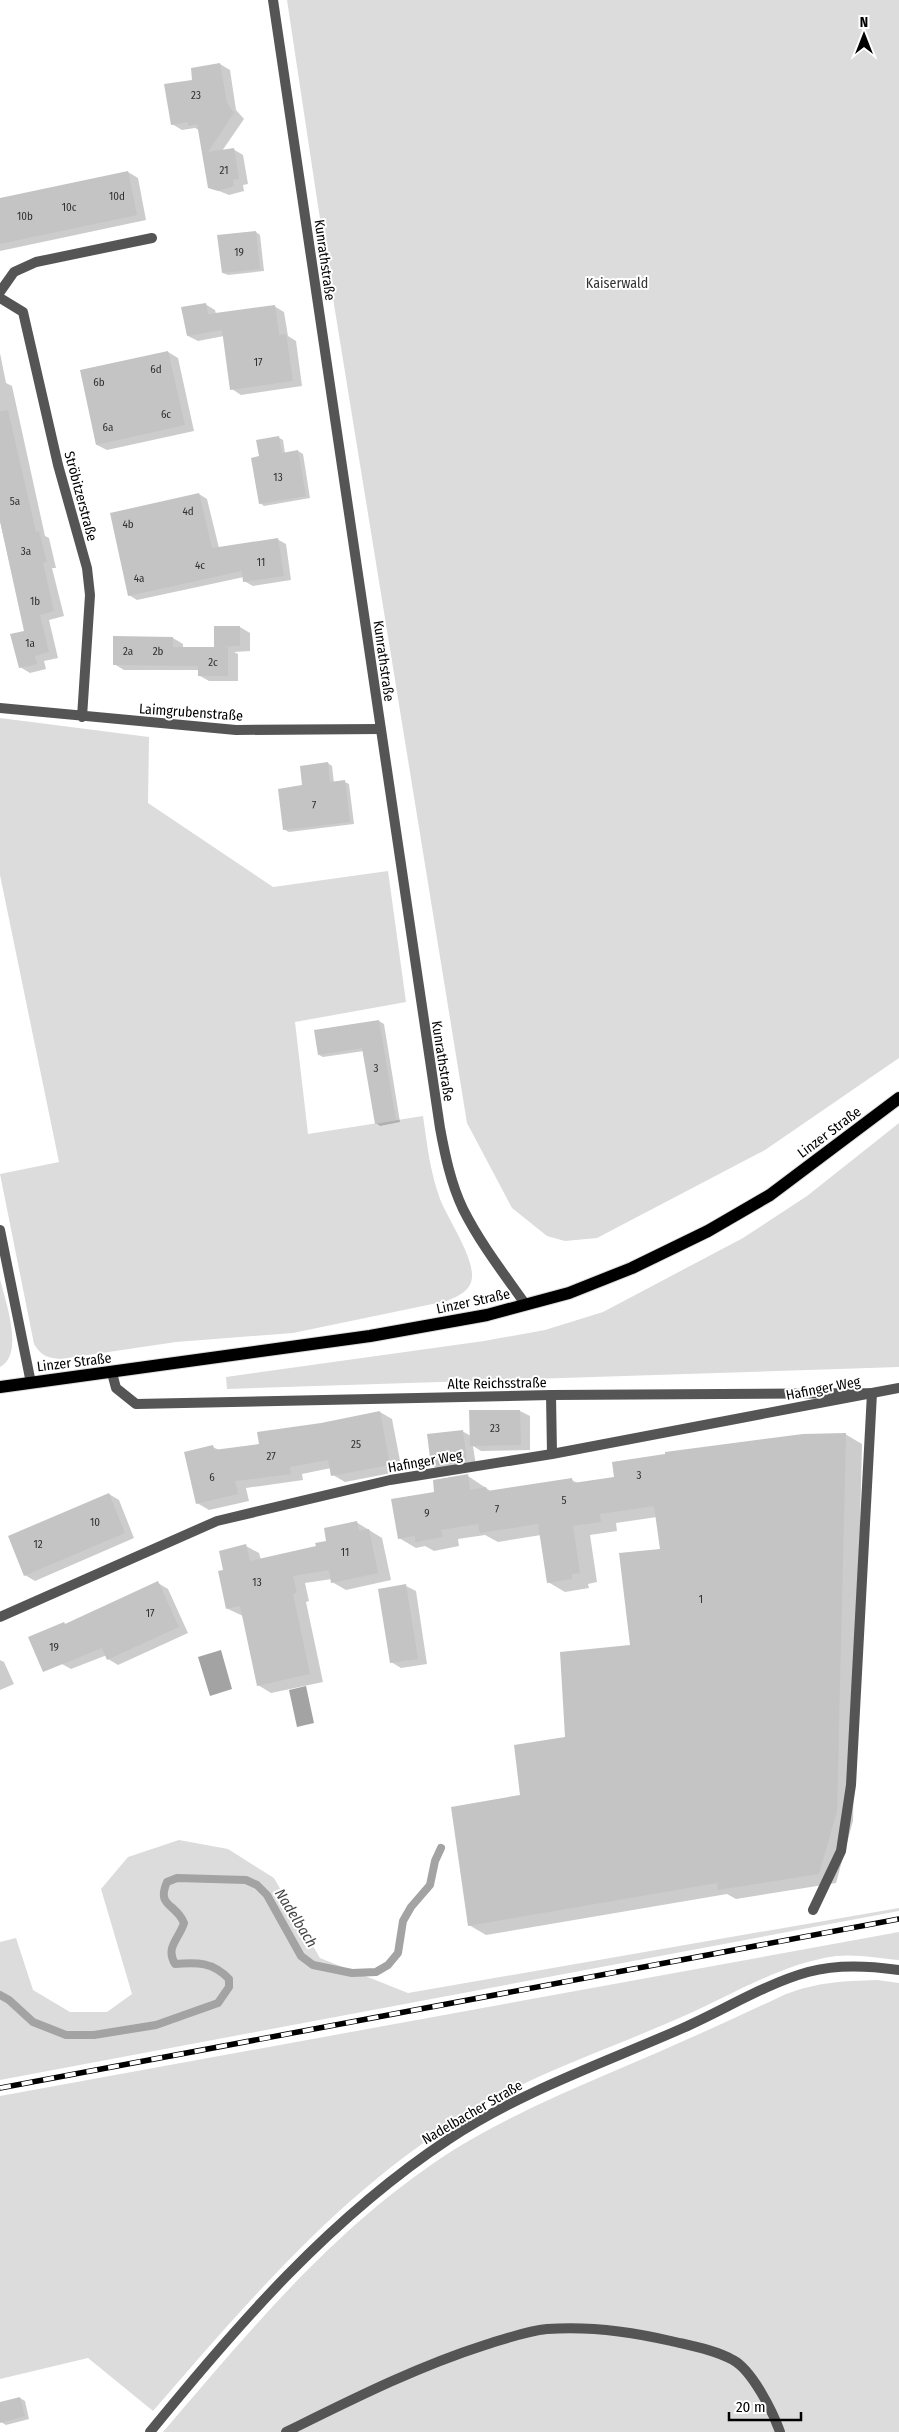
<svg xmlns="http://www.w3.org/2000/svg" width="899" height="2432" viewBox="0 0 899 2432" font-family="'Fira Sans Condensed',sans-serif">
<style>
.green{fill:#dcdcdc}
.water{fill:#a3a3a3}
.shadow{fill:#0003}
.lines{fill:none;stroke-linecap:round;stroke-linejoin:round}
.stream{stroke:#a3a3a3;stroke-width:8}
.building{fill:#c4c4c4}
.primary-casing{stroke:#dbdbdb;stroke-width:14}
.service{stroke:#555;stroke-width:10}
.minor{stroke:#555;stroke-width:10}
.tertiary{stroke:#555;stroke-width:10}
.primary{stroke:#000;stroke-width:12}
.rail-casing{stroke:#000;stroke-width:5.5}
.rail{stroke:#fff;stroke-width:4;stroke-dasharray:11;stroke-linecap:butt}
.labels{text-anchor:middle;stroke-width:4;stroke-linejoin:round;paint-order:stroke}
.number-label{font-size:11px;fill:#313131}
.street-label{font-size:14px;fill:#000;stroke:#fff}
.park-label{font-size:14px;fill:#333;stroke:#fff}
.water-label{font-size:15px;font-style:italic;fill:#444;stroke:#fff}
</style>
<rect width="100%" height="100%" fill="#fff"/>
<path class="green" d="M287,0H899V1058L765,1150L597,1238L565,1241L547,1236L512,1208L467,1123L318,206Z
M0,718L149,737L148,803L273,887L388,871L406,1002L295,1022L308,1134L423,1116C427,1144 430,1172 440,1199C448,1219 473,1256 472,1276C472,1290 459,1296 447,1301L293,1333L176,1342L61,1359C48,1358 41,1356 34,1344L0,1174L59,1162L0,875Z
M899,1123V1367L227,1389L226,1377L484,1341L545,1330L603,1312L743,1238L807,1196Z
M0,1279C5,1300 25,1354 0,1367Z
M179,1840L228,1849L274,1878L320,1958L408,1993L899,1908V1911L0,2080V1942L16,1938L33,1990L70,2012H107L132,1994L101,1889L128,1857Z
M899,1932V1960C879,1958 856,1954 836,1956C779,1964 729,1997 677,2019C611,2048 542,2071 479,2107C347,2184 252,2297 153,2411L88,2358L0,2379V2096Z
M877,1980L899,1983V2432H163C253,2327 337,2224 455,2149C505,2118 559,2095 612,2072C671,2047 729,2021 786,1994C818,1982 843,1981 877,1980Z"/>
<path class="water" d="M221,1650L232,1689L210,1696L198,1657Z
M306,1686L314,1723L297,1727L289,1690Z"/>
<path class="shadow" d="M220,64L230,70L236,110L244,119L222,151L233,149L243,155L248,184L243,185L244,191L229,195L209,187L199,130L195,128L182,130L172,124L194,81Z
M128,172L138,178L146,220L0,251V199Z
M256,232L260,235L264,271L228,275L223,273Z
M205,304L215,310L216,314L274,306L284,312L288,336L296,341L302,386L241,395L232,389L224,336L198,341L188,336Z
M168,352L178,358L194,431L107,450L97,445Z
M0,353L6,383L12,386L45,536L49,538L56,568H52L64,616L49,620L58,658L44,661L46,669L30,673L20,667L25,632L0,521Z
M278,437L283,440L285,453L298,451L303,454L310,498L264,506L260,503V457Z
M199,494L207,499L219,548L277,539L286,544L291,580L253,586L244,581V577L137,600L129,595Z
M215,627H240L250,633V651L234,652L238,654V681H209L200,676L199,670H124L114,664V637L173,638L183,644V648H215Z
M328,763L332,766L334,783L345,782L349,784L354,824L289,832L285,830L303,787Z
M379,1021L384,1024L400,1122L380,1126L376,1123L364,1051L323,1057L319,1055Z
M520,1411L530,1416V1450L481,1451L473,1446L476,1466L442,1471L432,1466L462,1431L471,1436V1412Z
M380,1412L392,1419L402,1471L345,1482L333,1475L331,1468L302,1474L303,1480L246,1488L249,1501L209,1510L197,1503L213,1447L219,1450L260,1445L322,1425Z
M845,1434L862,1444L853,1821L836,1883L736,1899L727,1894L486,1935L469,1925L521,1796L567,1738L631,1646L661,1550L657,1517L616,1523L617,1531L590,1535L597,1582L588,1584L589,1588L565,1592L548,1582L541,1535L498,1542L485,1535L458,1539L459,1546L434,1551L425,1546L416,1548L399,1538L436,1493L468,1476L492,1492L572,1480L579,1484Z
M109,1494L119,1500L134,1538L35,1581L25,1575Z
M356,1522L382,1538L391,1580L346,1590L332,1582V1579L305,1583L309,1601L306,1602L323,1682L271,1693L258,1685L243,1616L228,1609L225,1571L246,1546L259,1553L261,1560L317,1547Z
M158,1583L168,1589L188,1633L118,1665L108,1659L107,1655L71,1669L62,1664L64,1623L67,1625Z
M406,1586L416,1591L427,1664L401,1668L391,1662Z
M0,1660L4,1662L14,1684L0,1690Z
M20,2398L25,2401L29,2419L6,2425L1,2422L0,2403Z"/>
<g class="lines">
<path class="stream" d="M0,1995L9,2000L33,2022L66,2035H94L156,2025L218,2003L229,1987V1979C213,1962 197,1962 175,1964C165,1947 179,1939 184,1923C176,1903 156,1907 167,1882L177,1878L246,1880L257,1885L267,1895L301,1956L313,1965L352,1973L376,1972L388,1965L398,1953L403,1921L411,1907L430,1885L435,1861L441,1848"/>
</g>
<path class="building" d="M220,63L227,103L234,113L208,152L234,148L239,179L233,180L234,186L218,191L208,188L197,124L188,126V122L171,125L164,84L192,80L191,68Z
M128,171L137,215L0,244V198Z
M256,231L260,269L222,273L217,235Z
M206,303L208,314L275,305L279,335L286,334L293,381L230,390L222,330L187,336L181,307Z
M168,351L185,425L96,445L80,370Z
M8,410L36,532L39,531L47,562L43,563L54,611L40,615L49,652L35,656L37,664L19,668L10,634L24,631L0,521V411Z
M279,436L282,453L298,450L306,496L259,504L251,458L259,456L256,440Z
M199,493L212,548L278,538L284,576L243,582L242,571L128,596L110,513Z
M214,626H240V646L216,647H228V676H198V666L113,665V636L173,637V647H214Z
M328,762L330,782L345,780L350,822L283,830L278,789L302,785L300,766Z
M379,1020L396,1120L375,1124L362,1048L318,1055L314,1030Z
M469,1410H520L521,1445L470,1446Z
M380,1411L390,1465L331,1476L328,1460L290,1467L291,1474L235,1481L238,1494L196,1504L184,1452L213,1445L214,1450L259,1444L257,1432L321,1423Z
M463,1430L467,1461L431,1466L427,1434Z
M846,1433L837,1811L819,1874L718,1890L717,1883L468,1926L451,1807L520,1795L514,1745L565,1737L560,1652L630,1645L619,1553L660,1549L654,1506L600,1514L601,1522L573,1526L580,1573L572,1574V1579L547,1583L538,1524L480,1533L478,1524L441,1530L443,1537L415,1542V1536L398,1539L391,1499L434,1492L433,1480L468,1474L470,1490L486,1487L487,1491L572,1478L573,1483L614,1477L612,1462L665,1454V1452L803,1434Z
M109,1493L125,1533L24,1576L8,1536Z
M357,1521L359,1531L369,1529L378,1573L331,1583L329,1570L293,1576L297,1593L293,1594L310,1674L257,1686L240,1606L226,1609L218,1571L223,1570L219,1551L246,1544L250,1561L316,1546L315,1543L326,1541L324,1528Z
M158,1581L179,1627L107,1660L102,1648L43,1672L28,1637L64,1622L65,1624Z
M406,1584L418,1659L390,1663L378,1589Z
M20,2397L25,2416L0,2423V2402Z"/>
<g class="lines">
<defs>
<path id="primary" d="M0,1387L370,1336L487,1315L569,1293L632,1268L708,1231L770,1195L899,1098"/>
</defs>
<use href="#primary" class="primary-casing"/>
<path class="service" d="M0,292L14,272L36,262L152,238
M0,1230L31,1383
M286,2432C351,2400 416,2367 485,2345C505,2339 526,2331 547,2329C587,2326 633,2332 671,2341C692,2346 715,2350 733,2360C752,2370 773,2412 780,2432"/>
<path class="minor" d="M0,298L23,312L58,465L87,568L90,595L82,717
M0,708L236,730L380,729
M551,1395L552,1454
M0,1617L217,1521L390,1480L552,1454L872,1393L851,1785L841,1851L813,1910"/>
<path class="tertiary" d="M273,0L440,1128C445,1155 451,1184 463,1209C480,1243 504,1274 526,1305
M112,1373L116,1388L136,1404L551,1395L872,1393L899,1388
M150,2432C238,2324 331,2217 449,2139C522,2091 604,2063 683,2028C724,2010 765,1984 808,1972C838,1964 869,1966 899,1970"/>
<use href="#primary" class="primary"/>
<defs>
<path id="rail" d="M0,2088L899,1919"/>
</defs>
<use href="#rail" class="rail-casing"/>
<use href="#rail" class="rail"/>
</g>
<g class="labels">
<g class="number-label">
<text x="196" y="99">23</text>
<text x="224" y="174">21</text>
<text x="117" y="200">10d</text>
<text x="69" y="211">10c</text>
<text x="25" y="220">10b</text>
<text x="239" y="256">19</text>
<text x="258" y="366">17</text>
<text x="156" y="373">6d</text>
<text x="99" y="386">6b</text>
<text x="166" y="418">6c</text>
<text x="108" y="431">6a</text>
<text x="278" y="481">13</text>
<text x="15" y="505">5a</text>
<text x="188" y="515">4d</text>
<text x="128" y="528">4b</text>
<text x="26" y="555">3a</text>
<text x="261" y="566">11</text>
<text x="200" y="569">4c</text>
<text x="139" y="582">4a</text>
<text x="35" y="605">1b</text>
<text x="30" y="647">1a</text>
<text x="128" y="655">2a</text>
<text x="158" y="655">2b</text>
<text x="213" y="666">2c</text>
<text x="314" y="809">7</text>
<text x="376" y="1072">3</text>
<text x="495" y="1432">23</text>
<text x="356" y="1448">25</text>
<text x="271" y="1460">27</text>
<text x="639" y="1479">3</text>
<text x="212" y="1481">6</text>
<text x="564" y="1504">5</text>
<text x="497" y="1513">7</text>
<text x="427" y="1517">9</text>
<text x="95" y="1526">10</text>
<text x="38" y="1548">12</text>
<text x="345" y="1556">11</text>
<text x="257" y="1586">13</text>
<text x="701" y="1603">1</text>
<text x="150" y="1617">17</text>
<text x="54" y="1651">19</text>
</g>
<g class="street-label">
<text transform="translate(325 260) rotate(82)" y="5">Kunrathstraße</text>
<text transform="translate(81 496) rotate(75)" y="5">Ströbitzerstraße</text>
<text transform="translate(384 661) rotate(82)" y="5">Kunrathstraße</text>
<text transform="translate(191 712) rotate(4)" y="5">Laimgrubenstraße</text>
<text transform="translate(443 1061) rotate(81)" y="5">Kunrathstraße</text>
<text transform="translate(829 1132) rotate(-37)" y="5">Linzer Straße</text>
<text transform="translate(473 1301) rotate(-12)" y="5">Linzer Straße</text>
<text transform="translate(74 1362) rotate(-7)" y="5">Linzer Straße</text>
<text transform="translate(497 1383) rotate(-1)" y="5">Alte Reichsstraße</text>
<text transform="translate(823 1388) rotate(-11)" y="5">Hafinger Weg</text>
<text transform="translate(425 1461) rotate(-10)" y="5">Hafinger Weg</text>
<text transform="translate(472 2112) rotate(-30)" y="5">Nadelbacher Straße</text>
</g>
<g class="park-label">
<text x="617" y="288">Kaiserwald</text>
</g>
<g class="water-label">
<text transform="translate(296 1918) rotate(58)" y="5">Nadelbach</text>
</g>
</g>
<g transform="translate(864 35)" stroke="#ffffff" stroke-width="4" paint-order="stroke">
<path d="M0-4L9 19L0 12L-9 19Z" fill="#000000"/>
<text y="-8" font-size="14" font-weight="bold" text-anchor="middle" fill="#000000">N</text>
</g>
<path d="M729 2412v8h72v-8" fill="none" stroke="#000000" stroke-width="2.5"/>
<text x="736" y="2412" font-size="15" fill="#000000" stroke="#ffffff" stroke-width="4" paint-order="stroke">20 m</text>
</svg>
